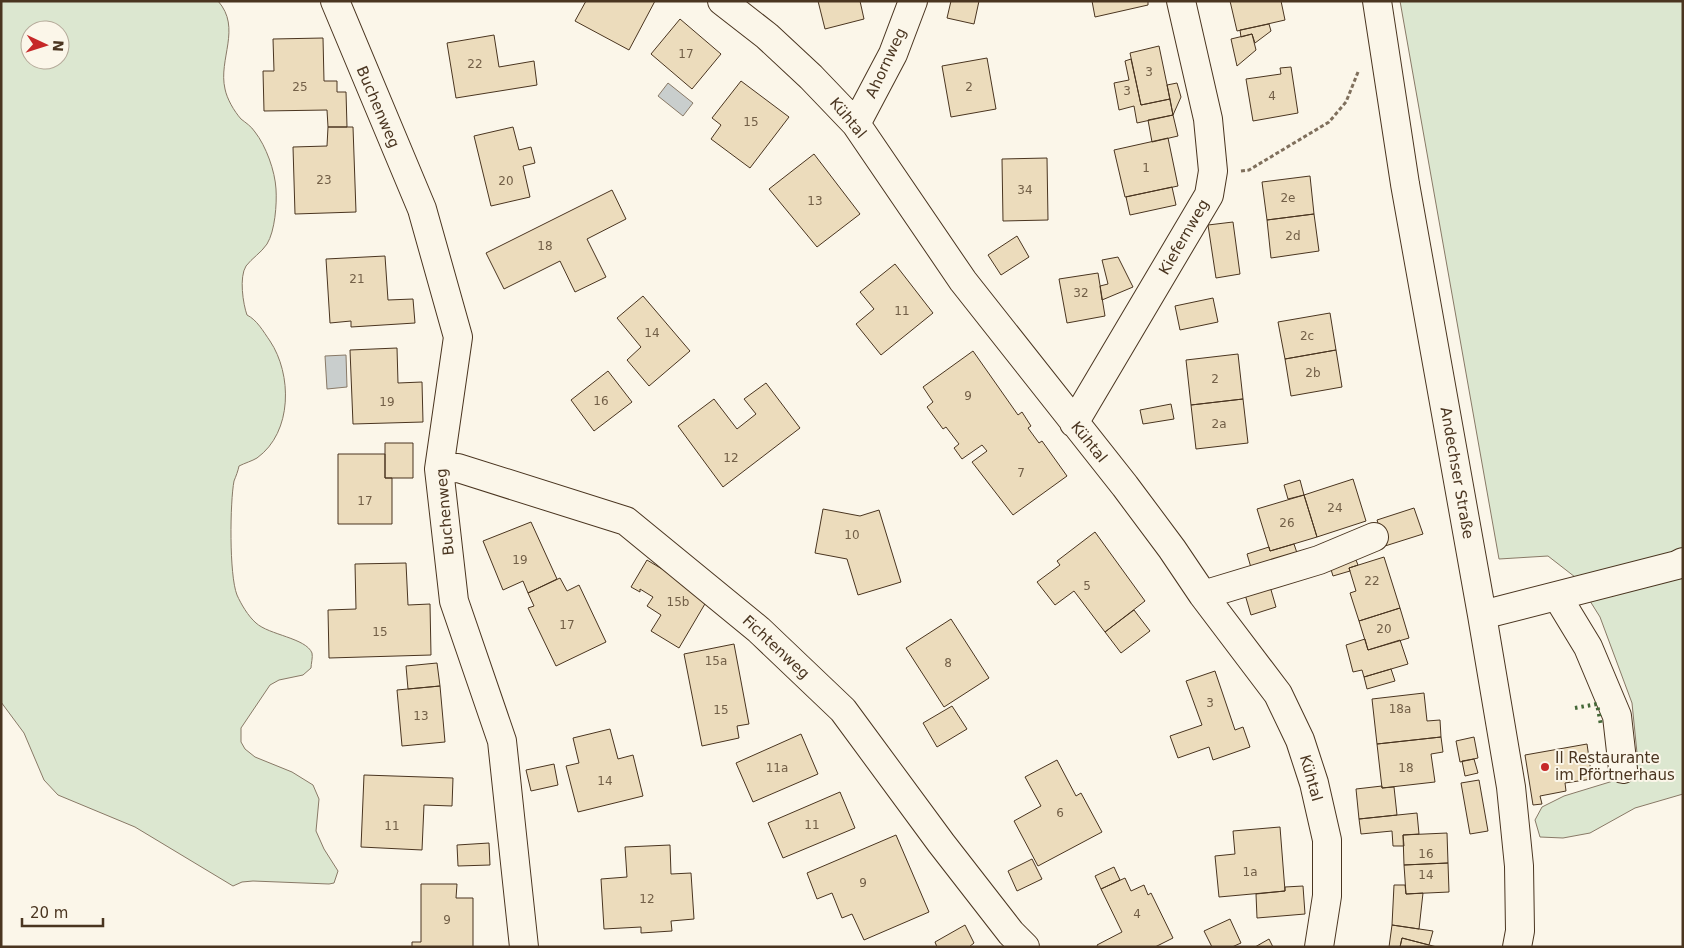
<svg xmlns="http://www.w3.org/2000/svg" width="1684" height="948" viewBox="0 0 1684 948" font-family="'DejaVu Sans',sans-serif">
<style>
.green{fill:#dce7d0;stroke:#887966;fill-rule:evenodd}
.water{fill:#c9cecd;stroke:#887966}
.building{fill:#ecdcbc;stroke:#4a3520}
.lines{fill:none;stroke-linecap:round;stroke-linejoin:round}
.minor-casing{stroke:#4a3520;stroke-width:30}
.path{stroke:#7f6f5c;stroke-width:3;stroke-dasharray:4 2.5;stroke-linecap:butt}
.minor{stroke:#fbf6e9;stroke-width:28}
.hedge{stroke:#436837;stroke-width:4;stroke-dasharray:2.5 4;stroke-linecap:butt}
.poi-dot{fill:#c62828;stroke:#fbf6e9;stroke-width:2}
.labels{text-anchor:middle;stroke-width:4;stroke-linejoin:round;paint-order:stroke}
.number-label{font-size:12px;fill:#725f47}
.street-label{font-size:15px;fill:#4a3520;stroke:#fbf6e9}
.poi-label{font-size:15px;fill:#4a3520;stroke:#fbf6e9;text-anchor:start}
</style>
<rect width="100%" height="100%" fill="#fbf6e9"/>
<path class="green" d="M1,1H218C242,28 218,59 225,89C227,99 234,111 241,119C246,123 251,126 255,132C266,146 275,171 276,189C277,204 275,231 267,244C261,253 252,258 246,266C239,277 243,304 247,315C257,320 263,331 270,341C292,374 293,432 257,458C252,461 245,463 239,466C238,471 236,476 234,481C230,502 229,575 237,595C241,604 248,616 256,623C269,635 306,638 312,653C313,657 311,664 311,668L303,675L279,680L270,685L241,728V742L245,749L255,757L292,772L313,785L319,799L316,831L324,849L338,871L334,883L329,884L253,881L242,882L233,886L135,827L58,795L44,780L24,733L1,702ZM30,30H60V60H30Z
M1400,1H1683V794L1635,808L1590,833L1563,838L1540,837L1535,820L1542,807L1564,796L1636,774L1637,753L1632,703L1600,617L1575,577L1548,556L1499,559Z"/>
<path class="water" d="M668,83L693,103L683,116L658,96Z
M346,355L347,387L327,389L325,356Z"/>
<path class="building" d="M586,1H655L629,50L575,21Z
M818,1H860L864,19L825,29Z
M951,1H979L974,24L947,18Z
M1092,1H1148V5L1095,17Z
M1230,1H1281L1285,20L1237,31Z
M680,19L721,54L692,89L651,54Z
M1269,24L1271,31L1255,43L1252,34L1241,37L1240,30Z
M1252,34L1256,50L1237,66L1231,39Z
M494,35L499,67L534,61L537,85L456,98L447,43Z
M323,38L324,81H337V92H346L347,127H328L327,110L264,111L263,71H274L273,39Z
M1159,46L1170,99L1141,105L1130,53Z
M987,58L996,109L951,117L942,66Z
M1131,59L1141,105L1170,99L1173,115L1137,123L1134,106L1119,110L1114,83L1129,80L1125,61Z
M1291,67L1298,113L1253,121L1246,79L1281,74L1280,68Z
M741,81L789,117L750,168L711,139L721,125L712,118Z
M1177,83L1181,97L1173,115L1167,85Z
M1173,115L1178,136L1152,142L1148,120Z
M328,127H353L356,212L295,214L293,147L327,146Z
M513,127L519,150L531,147L535,163L523,166L530,197L491,206L474,136Z
M1168,138L1178,186L1125,197L1114,150Z
M814,154L860,214L817,247L769,189Z
M1047,158L1048,220L1003,221L1002,159Z
M1310,176L1314,214L1267,220L1262,182Z
M1172,187L1176,205L1130,215L1126,197Z
M612,190L626,219L587,239L606,277L575,292L560,261L504,289L486,253Z
M1314,214L1319,251L1271,258L1267,220Z
M1233,222L1240,274L1216,278L1208,225Z
M1017,236L1029,257L1001,275L988,255Z
M385,256L388,300L413,299L415,323L351,327V321L330,323L326,259Z
M1118,257L1133,287L1102,300L1100,286L1108,284L1102,260Z
M895,264L933,313L881,355L856,324L874,309L860,292Z
M1098,273L1105,316L1067,323L1059,279Z
M643,296L690,351L649,386L627,360L641,347L617,318Z
M1213,298L1218,322L1180,330L1175,306Z
M1330,313L1336,350L1285,359L1278,322Z
M397,348L398,383L422,382L423,422L353,424L350,350Z
M1336,350L1342,387L1291,396L1285,359Z
M973,351L1018,415L1022,412L1031,426L1028,428L1039,443L1042,441L1067,476L1013,515L972,462L987,451L982,445L962,459L954,448L959,444L946,427L943,429L927,407L933,402L923,387Z
M1238,354L1243,399L1191,405L1186,360Z
M608,371L632,402L594,431L571,400Z
M766,383L800,428L723,487L678,426L714,399L737,429L756,414L744,399Z
M1243,399L1248,443L1196,449L1191,405Z
M1171,404L1174,419L1143,424L1140,410Z
M385,443H413V478H385Z
M338,454H385V478H392V524H338Z
M1353,479L1366,521L1317,537L1304,495Z
M1300,480L1304,495L1288,499L1284,485Z
M1304,495L1317,537L1270,551L1257,509Z
M1414,508L1423,534L1385,546L1377,520Z
M823,509L860,516L879,510L901,582L858,595L847,559L815,553Z
M531,522L557,579L528,593L523,581L503,590L483,541Z
M1095,532L1145,601L1105,632L1074,591L1055,605L1037,582L1060,565L1057,561Z
M1294,544L1298,556L1252,571L1247,554L1269,547L1270,551Z
M1354,555L1358,565L1349,568L1350,571L1333,576L1329,563Z
M1384,557L1400,608L1359,621L1350,593L1356,591L1349,568Z
M647,560L709,597L679,648L651,631L661,615L647,606L653,597L640,589V592L631,587Z
M406,563L408,605L430,604L431,655L329,658L328,610L356,609L355,564Z
M560,578L567,591L579,585L606,642L556,666L528,608L534,606L528,593Z
M1269,583L1276,607L1251,615L1244,591Z
M1400,608L1409,638L1368,650L1359,621Z
M1134,610L1150,631L1121,653L1105,632Z
M951,619L989,678L944,707L906,648Z
M1365,639L1368,650L1400,640L1408,664L1364,677L1362,670L1353,672L1346,645Z
M734,644L749,724L737,726L739,738L702,746L684,654Z
M437,663L440,686L408,689L406,666Z
M1391,669L1395,681L1367,689L1364,677Z
M1215,671L1235,730L1243,727L1250,747L1213,760L1209,747L1178,758L1170,736L1202,725L1186,681Z
M440,686L445,742L402,746L397,690Z
M1424,693L1427,721L1440,720L1441,737L1377,744L1372,699Z
M952,706L967,729L937,747L923,723Z
M610,729L618,759L633,755L643,796L578,812L566,766L579,763L573,738Z
M801,734L818,774L753,802L736,763Z
M1441,737L1443,752L1431,754L1435,782L1382,788L1377,744Z
M1474,737L1478,758L1460,762L1456,741Z
M1587,744L1592,779L1565,783L1566,791L1540,796L1542,804L1533,805L1525,755Z
M1474,759L1478,773L1465,776L1462,761Z
M1057,760L1076,796L1081,793L1102,832L1038,866L1014,821L1041,806L1025,777Z
M554,764L558,785L531,791L526,770Z
M364,775L453,778L452,806L424,805L422,850L361,847Z
M1479,780L1488,831L1470,834L1461,783Z
M1382,786V788L1394,787L1397,815L1359,819L1356,789Z
M840,792L855,828L783,858L768,823Z
M1417,813L1419,834L1403,835L1404,846H1393L1392,831L1361,834L1359,819Z
M1280,827L1285,891L1219,897L1215,856L1235,854L1233,831Z
M1447,833L1448,863L1404,865L1403,835Z
M896,835L929,912L864,940L852,914L842,918L832,893L817,899L807,873Z
M489,843L490,865L458,866L457,845Z
M670,845L671,874L691,873L694,919L671,921L672,931L641,933V927L604,929L601,879L627,877L625,847Z
M1032,859L1042,879L1017,891L1008,871Z
M1448,863L1449,892L1406,894L1404,865Z
M1114,867L1120,880L1101,889L1095,876Z
M1125,878L1131,891L1144,885L1148,895L1151,893L1173,938L1155,947H1098L1097,945L1122,932L1101,889Z
M421,884H457L456,898H473V947H412V942H421Z
M1394,885H1405L1406,894L1423,893L1419,929L1392,925Z
M1303,886L1305,914L1257,918L1256,894L1285,891V887Z
M1230,919L1241,943L1232,947H1212L1204,931Z
M965,925L974,943L969,947H937L935,942Z
M1392,925L1433,931L1429,945L1402,938L1400,947H1389Z
M1402,938L1429,945L1437,947H1400Z
M1269,939L1273,947H1255Z"/>
<g class="lines">
<defs>
<path id="minor" d="M335,1L422,209L458,337L439,469L454,601L502,741L524,947
M722,1L767,36L811,77L856,124L963,281L1125,486L1172,549L1203,595L1278,694L1300,740L1314,783L1327,840V896L1319,947
M1377,1L1405,184L1482,615L1511,787L1519,866L1520,931L1517,947
M856,124L893,54L913,1
M1074,423L1209,195L1213,171L1208,119L1181,1
M439,469L458,468L626,521L759,630L843,710L941,843L1011,933L1025,947
M1203,595L1319,560L1374,537
M1557,596L1588,647L1617,716L1623,769
M1482,615L1677,565L1683,562"/>
</defs>
<use href="#minor" class="minor-casing"/>
<path class="path" d="M1241,171L1249,170L1329,122L1346,102L1358,72"/>
<use href="#minor" class="minor"/>
<path class="hedge" d="M1575,708L1597,704L1601,725"/>
</g>
<circle class="poi-dot" cx="1545" cy="767" r="5"/>
<g class="labels">
<g class="number-label">
<text x="686" y="58">17</text>
<text x="475" y="68">22</text>
<text x="1149" y="76">3</text>
<text x="300" y="91">25</text>
<text x="969" y="91">2</text>
<text x="1127" y="95">3</text>
<text x="1272" y="100">4</text>
<text x="751" y="126">15</text>
<text x="1146" y="172">1</text>
<text x="324" y="184">23</text>
<text x="506" y="185">20</text>
<text x="1025" y="194">34</text>
<text x="1288" y="202">2e</text>
<text x="815" y="205">13</text>
<text x="1293" y="240">2d</text>
<text x="545" y="250">18</text>
<text x="357" y="283">21</text>
<text x="1081" y="297">32</text>
<text x="902" y="315">11</text>
<text x="652" y="337">14</text>
<text x="1307" y="340">2c</text>
<text x="1313" y="377">2b</text>
<text x="1215" y="383">2</text>
<text x="968" y="400">9</text>
<text x="601" y="405">16</text>
<text x="387" y="406">19</text>
<text x="1219" y="428">2a</text>
<text x="731" y="462">12</text>
<text x="1021" y="477">7</text>
<text x="365" y="505">17</text>
<text x="1335" y="512">24</text>
<text x="1287" y="527">26</text>
<text x="852" y="539">10</text>
<text x="520" y="564">19</text>
<text x="1372" y="585">22</text>
<text x="1087" y="590">5</text>
<text x="678" y="606">15b</text>
<text x="567" y="629">17</text>
<text x="1384" y="633">20</text>
<text x="380" y="636">15</text>
<text x="716" y="665">15a</text>
<text x="948" y="667">8</text>
<text x="1210" y="707">3</text>
<text x="1400" y="713">18a</text>
<text x="721" y="714">15</text>
<text x="421" y="720">13</text>
<text x="777" y="772">11a</text>
<text x="1406" y="772">18</text>
<text x="605" y="785">14</text>
<text x="1060" y="817">6</text>
<text x="812" y="829">11</text>
<text x="392" y="830">11</text>
<text x="1426" y="858">16</text>
<text x="1250" y="876">1a</text>
<text x="1426" y="879">14</text>
<text x="863" y="887">9</text>
<text x="647" y="903">12</text>
<text x="1137" y="918">4</text>
<text x="447" y="924">9</text>
</g>
<g class="street-label">
<text transform="translate(886 63) rotate(-65)" y="5">Ahornweg</text>
<text transform="translate(378 107) rotate(67)" y="5">Buchenweg</text>
<text transform="translate(848 118) rotate(50)" y="5">Kühtal</text>
<text transform="translate(1184 237) rotate(-60)" y="5">Kiefernweg</text>
<text transform="translate(1089 442) rotate(51)" y="5">Kühtal</text>
<text transform="translate(1457 473) rotate(80)" y="5">Andechser Straße</text>
<text transform="translate(445 512) rotate(-95)" y="5">Buchenweg</text>
<text transform="translate(776 647) rotate(43)" y="5">Fichtenweg</text>
<text transform="translate(1311 778) rotate(74)" y="5">Kühtal</text>
</g>
<g class="poi-label">
<text x="1555" y="763">Il Restaurante<tspan x="1555" dy="17">im Pförtnerhaus</tspan></text>
</g>
</g>
<rect width="1684" height="948" fill="none" stroke="#4a3520" stroke-width="5"/>
<g transform="translate(45 45) rotate(94)"><circle r="24" fill="#fbf6e9" stroke="#b4a999"/>
<path d="M0-4L9 19L0 12L-9 19Z" fill="#c62828"/>
<text y="-8" font-size="14" font-weight="bold" text-anchor="middle" fill="#4a3520">N</text>
</g>
<path d="M22 918v8h81v-8" fill="none" stroke="#4a3520" stroke-width="2.5"/>
<text x="30" y="918" font-size="15" fill="#4a3520" stroke="#fbf6e9" stroke-width="4" paint-order="stroke">20 m</text>
</svg>
